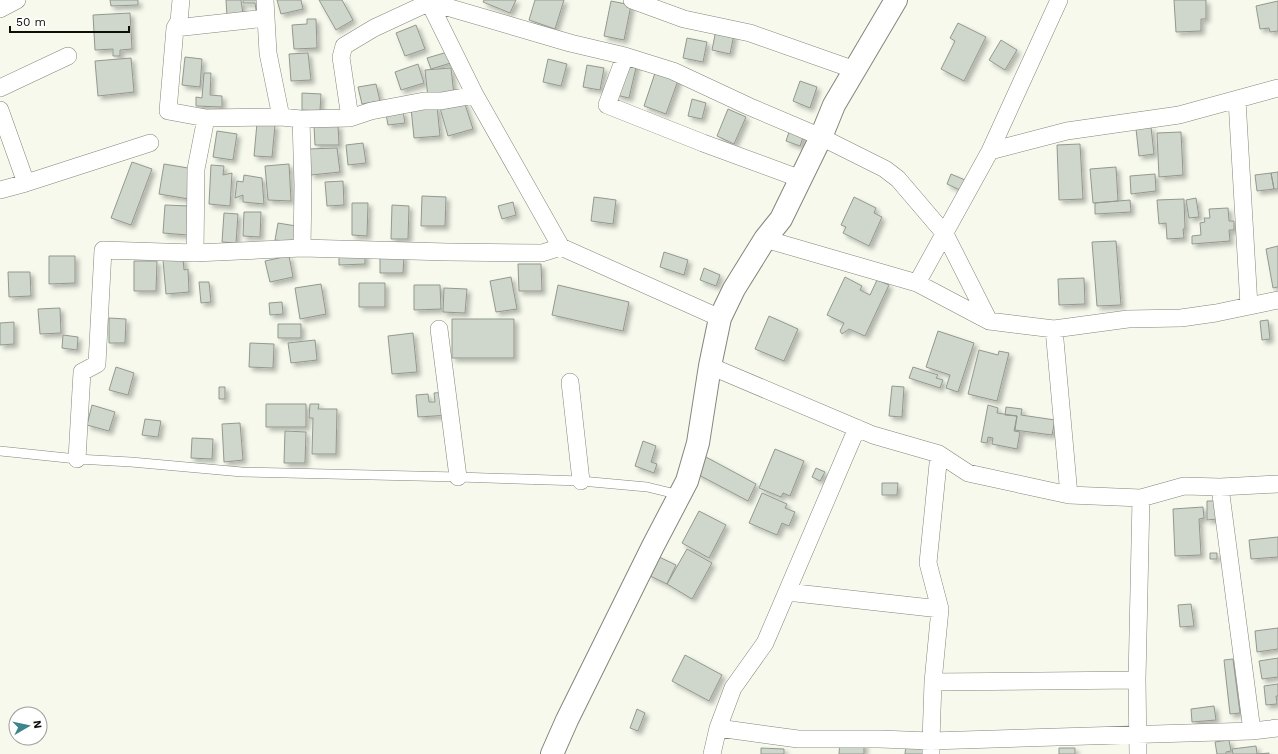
<svg xmlns="http://www.w3.org/2000/svg" width="1278" height="754" viewBox="0 0 1278 754" font-family="'Work Sans',sans-serif">
<style>
.building{fill:#cfd6cb;stroke:#93998f;filter:url(#shadow)}
.lines{fill:none;stroke-linecap:round;stroke-linejoin:round}
.lane-casing{stroke:#83867a;stroke-width:10}
.street-casing{stroke:#83867a;stroke-width:18}
.secondary-casing{stroke:#83867a;stroke-width:24}
.lane{stroke:#fff;stroke-width:9}
.street{stroke:#fff;stroke-width:17}
.secondary{stroke:#fff;stroke-width:22}
</style>
<defs>
<filter id="shadow"><feDropShadow dx="3.5" dy="3.5" stdDeviation="2" flood-color="#0004"/></filter>
</defs>
<rect width="100%" height="100%" fill="#f6f9ec"/>
<path class="building" d="M110,0H138V5L111,6Z
M226,0H241L243,14L227,16Z
M243,0H261V10H256L255,3H243Z
M277,0H301L303,9L281,14Z
M319,0H342L353,20L336,30Z
M484,0H516L510,13L483,2Z
M535,0H564L555,29L529,20Z
M1174,0H1206V19H1201V31L1176,32Z
M611,1L631,5L624,40L604,36Z
M1278,1V31L1270,32L1269,28L1260,29L1256,6Z
M130,13L132,49L120,50V56H113V49L95,50L93,15Z
M307,19H316L317,48L294,49L292,25L307,24Z
M958,23L986,37L964,81L941,69L955,41L950,38Z
M416,25L425,49L405,56L396,33Z
M716,30L734,34L730,54L712,50Z
M687,38L707,42L703,62L683,58Z
M1001,40L1017,50L1005,70L989,60Z
M451,51L454,62L431,69L427,58Z
M308,53L311,80L291,81L289,54Z
M185,57L202,59L200,87L182,85Z
M131,58L134,92L98,96L95,61Z
M548,59L567,64L561,86L543,82Z
M625,60L637,63L629,98L616,95Z
M418,64L424,83L401,90L395,72Z
M587,65L604,68L600,90L583,87Z
M657,67L680,75L666,114L644,106Z
M451,68L454,95L428,98L425,70Z
M204,73H211L210,95L222,96V107L196,106V97L202,98Z
M800,81L817,87L810,108L793,101Z
M376,84L380,101L362,104L358,87Z
M302,93L321,94L320,111L302,110Z
M692,99L706,103L702,119L688,116Z
M464,101L473,129L448,136L440,108Z
M437,106L440,136L414,138L411,108Z
M728,109L746,117L734,144L717,136Z
M403,111L405,123L388,125L386,114Z
M257,123L275,125L272,157L254,156Z
M338,125L339,145H315L314,126Z
M791,126L805,132L800,146L786,141Z
M1151,127L1154,154L1139,156L1136,129Z
M217,131L237,134L233,160L213,157Z
M1181,132L1183,175L1159,177L1157,133Z
M363,143L366,163L348,165L346,145Z
M1080,144L1083,199L1059,200L1057,145Z
M337,148L340,172L311,175L308,149Z
M132,162L152,169L131,225L111,218Z
M164,164L194,169L189,199L159,194Z
M289,164L291,201L268,200L265,166Z
M211,165L224,166L223,175L232,173L230,206L209,204Z
M1116,167L1118,201L1093,203L1090,169Z
M1278,172V189H1274L1271,173Z
M1271,173L1274,189L1257,191L1255,175Z
M951,174L965,180L960,190L947,184Z
M1155,174L1156,191L1131,194L1130,176Z
M244,175L262,178L264,204L243,202V195L235,198L237,181L243,182Z
M343,181L344,205L327,206L325,182Z
M422,196L446,197L445,226H421Z
M594,197L616,200L613,224L591,221Z
M854,197L876,208L874,213L882,217L869,246L843,233L846,227L841,225Z
M1196,198L1199,217L1189,218L1186,200Z
M1184,199L1185,229H1183L1184,238L1167,239L1166,223L1159,224L1157,200Z
M1130,200L1131,212L1095,214V203Z
M513,202L516,215L502,219L498,206Z
M352,203H368L367,236L352,235Z
M165,205L189,206L188,235L163,233Z
M392,205L409,206L408,239H391Z
M1228,208L1229,221H1234V230H1229L1230,241L1192,244V236L1201,235L1200,223L1205,222L1204,218H1210L1209,209Z
M244,212H261L260,237L243,236Z
M224,213L238,214L236,243L222,242Z
M278,223L296,226L294,242L275,240Z
M1116,241L1121,305L1097,306L1092,242Z
M1278,246V287L1273,288L1266,249Z
M664,252L688,260L684,275L660,267Z
M339,253H365V264L339,265Z
M380,254L404,255L403,273H380Z
M49,256H75V283L49,284Z
M289,256L293,277L270,282L265,261Z
M183,258L184,270L188,269L189,292L166,294L163,260Z
M134,261H157L156,291H134Z
M518,264H541L542,291H519Z
M704,268L720,275L716,286L700,280Z
M8,272H30L31,296L9,297Z
M511,277L517,309L496,312L490,281Z
M845,277L862,286L860,290L870,295L877,280L889,285L865,336L849,329L842,334L840,331L844,323L827,315Z
M1084,278L1085,304L1059,305L1058,279Z
M199,282H209L211,302L201,303Z
M359,283H385V307H359Z
M321,284L326,314L300,319L295,288Z
M414,285H440L441,309L414,310Z
M558,285L629,302L623,331L552,315Z
M444,288L467,289L465,313L443,312Z
M282,302L283,314L270,315L269,303Z
M60,308L61,333L40,334L38,309Z
M769,316L798,329L784,361L755,349Z
M109,318L126,319L125,343H109Z
M452,319H514V358H452Z
M1268,320L1270,339L1262,340L1260,321Z
M14,322V344L0,345V323Z
M278,324H301V338H278Z
M938,331L974,343L958,392L946,388L950,375L926,367Z
M413,333L417,372L392,374L388,336Z
M63,335L78,337L77,350L62,348Z
M315,340L317,360L291,363L288,343Z
M250,343L274,344L273,368L249,367Z
M979,350L998,355L999,351L1009,353L997,401L968,394Z
M116,367L134,373L128,395L109,390Z
M913,367L938,375L936,378L943,380L940,388L909,378Z
M892,386L904,387L902,417L889,416Z
M219,387H225V399H219Z
M448,392L450,415L418,417L416,395L428,394L429,402H435L434,393Z
M266,404H306V427H266Z
M310,404H319L318,409H337L336,454H312L313,418H309Z
M92,405L115,412L109,431L87,425Z
M988,405L998,408L997,413L1017,416L1014,431L1020,432L1017,449L992,444L993,438L988,437L987,443L981,442Z
M1006,407L1022,409L1021,415L1055,420L1052,435L1015,430L1017,416L1005,415Z
M145,419L161,421L158,437L142,435Z
M240,423L243,460L224,462L222,424Z
M285,431L306,432L305,463H284Z
M192,438L213,439L212,459L191,458Z
M643,441L656,446L651,462L657,464L654,473L635,466Z
M775,449L804,461L790,496L783,493L781,497L759,488Z
M706,457L756,484L748,501L697,474Z
M816,468L825,472L820,481L812,477Z
M882,483H898L897,495H882Z
M762,493L787,504L785,508L795,512L789,526L782,523L777,535L749,523Z
M1207,501H1217V519L1207,520Z
M1203,507L1204,518L1199,519L1201,555L1175,556L1173,509Z
M699,511L726,525L709,558L682,543Z
M1278,537V557L1251,559L1249,540Z
M687,549L712,563L692,599L667,584Z
M1210,553H1217V559H1210Z
M657,556L676,565L667,584L648,575Z
M1191,604L1194,626L1180,627L1178,605Z
M1278,628V649L1257,652L1255,631Z
M685,655L722,675L709,701L672,681Z
M1278,658V677L1262,679L1259,661Z
M1233,659L1240,713L1230,714L1224,660Z
M1278,684V696H1276L1277,704L1266,705L1264,686Z
M1214,706L1216,720L1192,722L1191,709Z
M637,709L645,713L638,731L630,728Z
M1229,740L1231,751L1226,752V754H1217L1215,742Z
M840,741L864,743V754H839Z
M906,745H923V754H905Z
M1256,746L1257,754L1269,753V754H1233L1232,749Z
M761,748L784,749V754H761Z
M1059,748H1075V754H1059Z"/>
<g class="lines">
<defs>
<path id="lane" d="M0,451L77,459L131,462L242,472L458,477L581,481L647,487L680,495"/>
<path id="street" d="M181,0L179,21L175,28L168,111L206,118L281,117L301,119L350,118L371,111L424,101H441L475,95
M265,0L268,53L281,117
M428,0L475,95L561,247L720,318
M632,0L684,19L750,33L855,70
M0,9L17,0
M175,28L266,18
M625,56L607,105L703,143L801,179
M0,88L68,56
M1237,100L1249,306
M0,110L26,183
M350,118L341,57L344,46L374,28L430,2L570,43L625,56L673,71L748,106L821,137L885,169L898,179L945,234L989,321
M301,119L303,186L302,248
M990,151L1067,131L1179,115L1278,88
M0,190L26,183L150,143
M765,239L917,283L989,321L1054,329L1128,319L1181,318L1216,313L1278,300
M195,253L196,169L206,118
M917,283L990,151L1059,0
M439,329L458,477
M1054,329L1069,495
M710,366L873,435L939,454L968,473L1069,495L1141,498L1184,486L1220,487L1278,484
M570,382L581,481
M939,454L928,563L940,609L933,682L931,741L1252,731L1278,728
M77,459L82,372L97,364L103,250L195,253L302,248L448,252L542,253L561,247
M1220,487L1252,731
M787,592L940,609
M933,682L1137,680
M718,728L798,739H880L931,741V754
M712,754L718,728L733,688L765,643L857,428
M1138,754L1137,680L1141,498"/>
<path id="secondary" d="M552,754L567,720L653,546L687,481L698,443L710,366L720,318L734,289L765,239L781,219L821,137L834,105L896,0"/>
</defs>
<use href="#lane" class="lane-casing"/>
<use href="#street" class="street-casing"/>
<use href="#secondary" class="secondary-casing"/>
<use href="#lane" class="lane"/>
<use href="#street" class="street"/>
<use href="#secondary" class="secondary"/>
</g>
<g transform="translate(28 726) rotate(81)"><circle r="19" fill="#ffffff" stroke="#9e9f9d"/>
<path d="M0-3L7 15L0 10L-7 15Z" fill="#3d848d"/>
<text y="-6" font-size="11" font-weight="bold" text-anchor="middle" fill="#0d0e0a">N</text>
</g>
<path d="M10 26v6h119v-6" fill="none" stroke="#0d0e0a" stroke-width="2"/>
<text x="16" y="26" font-size="12" fill="#0d0e0a" stroke="#ffffff" stroke-width="3" paint-order="stroke">50 m</text>
</svg>
